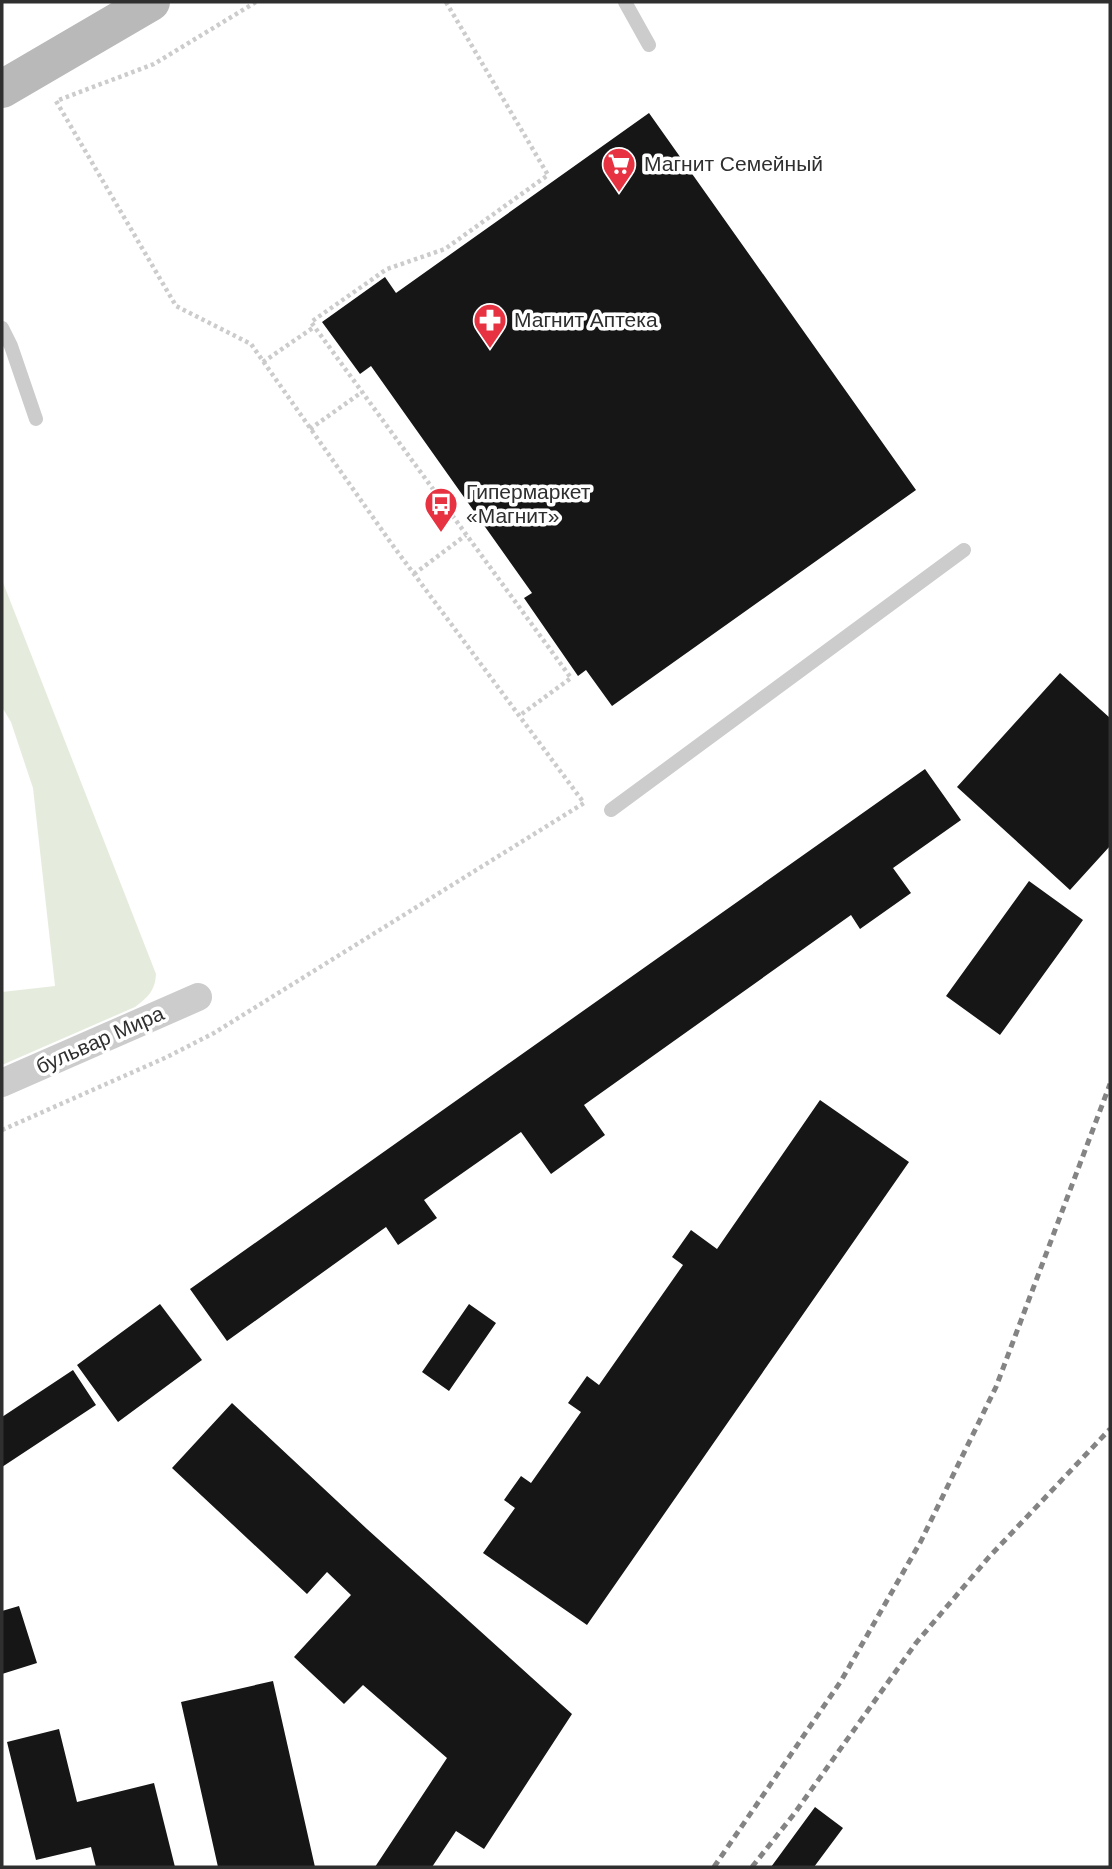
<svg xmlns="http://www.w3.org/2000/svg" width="1112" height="1869" viewBox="0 0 1112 1869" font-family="Helvetica,sans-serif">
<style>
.green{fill:#e5ecdd}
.building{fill:#161616}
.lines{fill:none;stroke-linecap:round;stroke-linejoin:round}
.path{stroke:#ccc;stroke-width:4.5;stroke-dasharray:3.5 3.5;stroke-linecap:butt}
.service{stroke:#ccc;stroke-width:14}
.minor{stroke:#ccc;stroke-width:28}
.secondary{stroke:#b9b9b9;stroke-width:38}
.rail{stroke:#848484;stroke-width:5;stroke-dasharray:7 5;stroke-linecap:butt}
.labels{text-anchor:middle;stroke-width:7;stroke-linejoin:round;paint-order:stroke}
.poi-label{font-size:21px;fill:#2f2f2f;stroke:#fff;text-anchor:start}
.street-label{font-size:21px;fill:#2f2f2f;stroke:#fff}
</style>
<rect width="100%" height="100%" fill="#fff"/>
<path class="green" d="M2,580L156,974C155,991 148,997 135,1007L2,1065V992L55,986L33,788L11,722L2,707Z"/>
<path class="building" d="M649,113L916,490L612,706L586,670L578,676L524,598L532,593L371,366L360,374L322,322L385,277L396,293Z
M1060,673L1110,718V846L1070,890L957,787Z
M925,769L961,820L893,868L911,893L860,929L851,915L584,1105L605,1135L551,1174L521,1132L424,1200L437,1218L398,1245L386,1227L227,1341L190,1289Z
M1029,881L1083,920L1000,1035L946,996Z
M820,1100L909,1162L587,1625L483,1553L515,1508L504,1500L521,1476L531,1483L581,1412L568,1403L587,1376L599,1385L683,1265L672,1257L691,1230L717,1249Z
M160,1304L202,1360L118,1422L77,1365Z
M469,1304L496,1323L449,1391L422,1372Z
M73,1370L96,1405L2,1467V1417Z
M232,1403L367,1529L572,1714L484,1849L456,1831L432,1867H375L447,1758L363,1685L344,1704L294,1657L351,1595L327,1572L307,1594L172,1468Z
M19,1606L37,1663L2,1674V1611Z
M273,1681L315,1867H218L181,1702Z
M59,1729L77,1802L154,1783L175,1867H96L91,1847L36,1860L7,1742Z
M815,1807L843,1828L814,1867H771Z"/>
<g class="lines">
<path class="path" d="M446,2L548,175L445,249L387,269L311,322L571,678L519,716
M263,362L314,327
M310,429L362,392
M414,574L466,535
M2,1130L167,1057L214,1033L584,803L391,543L251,344L176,306L56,101L154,64L256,2"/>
<path class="service" d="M625,2L649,45
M2,328L11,346L36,419
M611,810L964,550"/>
<path class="minor" d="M2,1083L198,997"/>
<path class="secondary" d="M2,89L151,2"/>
<path class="rail" d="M714,1867L841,1681L921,1541L996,1387L1110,1084
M752,1867L794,1814L916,1643L989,1557L1110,1429"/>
</g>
<defs>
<symbol id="supermarket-pin" viewBox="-11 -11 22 30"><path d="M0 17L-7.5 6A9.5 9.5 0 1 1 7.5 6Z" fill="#e63241" stroke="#fff"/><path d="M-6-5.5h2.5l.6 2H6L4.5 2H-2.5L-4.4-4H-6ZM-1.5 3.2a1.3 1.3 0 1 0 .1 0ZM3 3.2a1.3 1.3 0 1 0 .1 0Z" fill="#fff"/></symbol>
<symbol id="pharmacy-pin" viewBox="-11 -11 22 30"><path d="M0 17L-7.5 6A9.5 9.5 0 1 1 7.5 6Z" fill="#e63241" stroke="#fff"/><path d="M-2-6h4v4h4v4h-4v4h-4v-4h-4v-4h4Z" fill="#fff"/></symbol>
<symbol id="bus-pin" viewBox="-11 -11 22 30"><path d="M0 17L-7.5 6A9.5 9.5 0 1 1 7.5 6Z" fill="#e63241" stroke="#fff"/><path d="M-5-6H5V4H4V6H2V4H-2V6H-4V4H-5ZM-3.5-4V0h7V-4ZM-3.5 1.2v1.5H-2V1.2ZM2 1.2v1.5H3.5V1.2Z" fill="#fff"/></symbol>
</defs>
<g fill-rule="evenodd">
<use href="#supermarket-pin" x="600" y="145" width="38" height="52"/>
<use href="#pharmacy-pin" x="471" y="301" width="38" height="52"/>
<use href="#bus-pin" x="422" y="485" width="38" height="52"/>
</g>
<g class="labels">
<g class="poi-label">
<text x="644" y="171">Магнит Семейный</text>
<text x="514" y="327">Магнит Аптека</text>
<text x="466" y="499">Гипермаркет<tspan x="466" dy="24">«Магнит»</tspan></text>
</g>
<g class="street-label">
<text transform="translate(100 1040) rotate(-24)" y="7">бульвар Мира</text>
</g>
</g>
<rect width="1112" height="1869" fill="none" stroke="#2f2f2f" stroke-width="7"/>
</svg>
